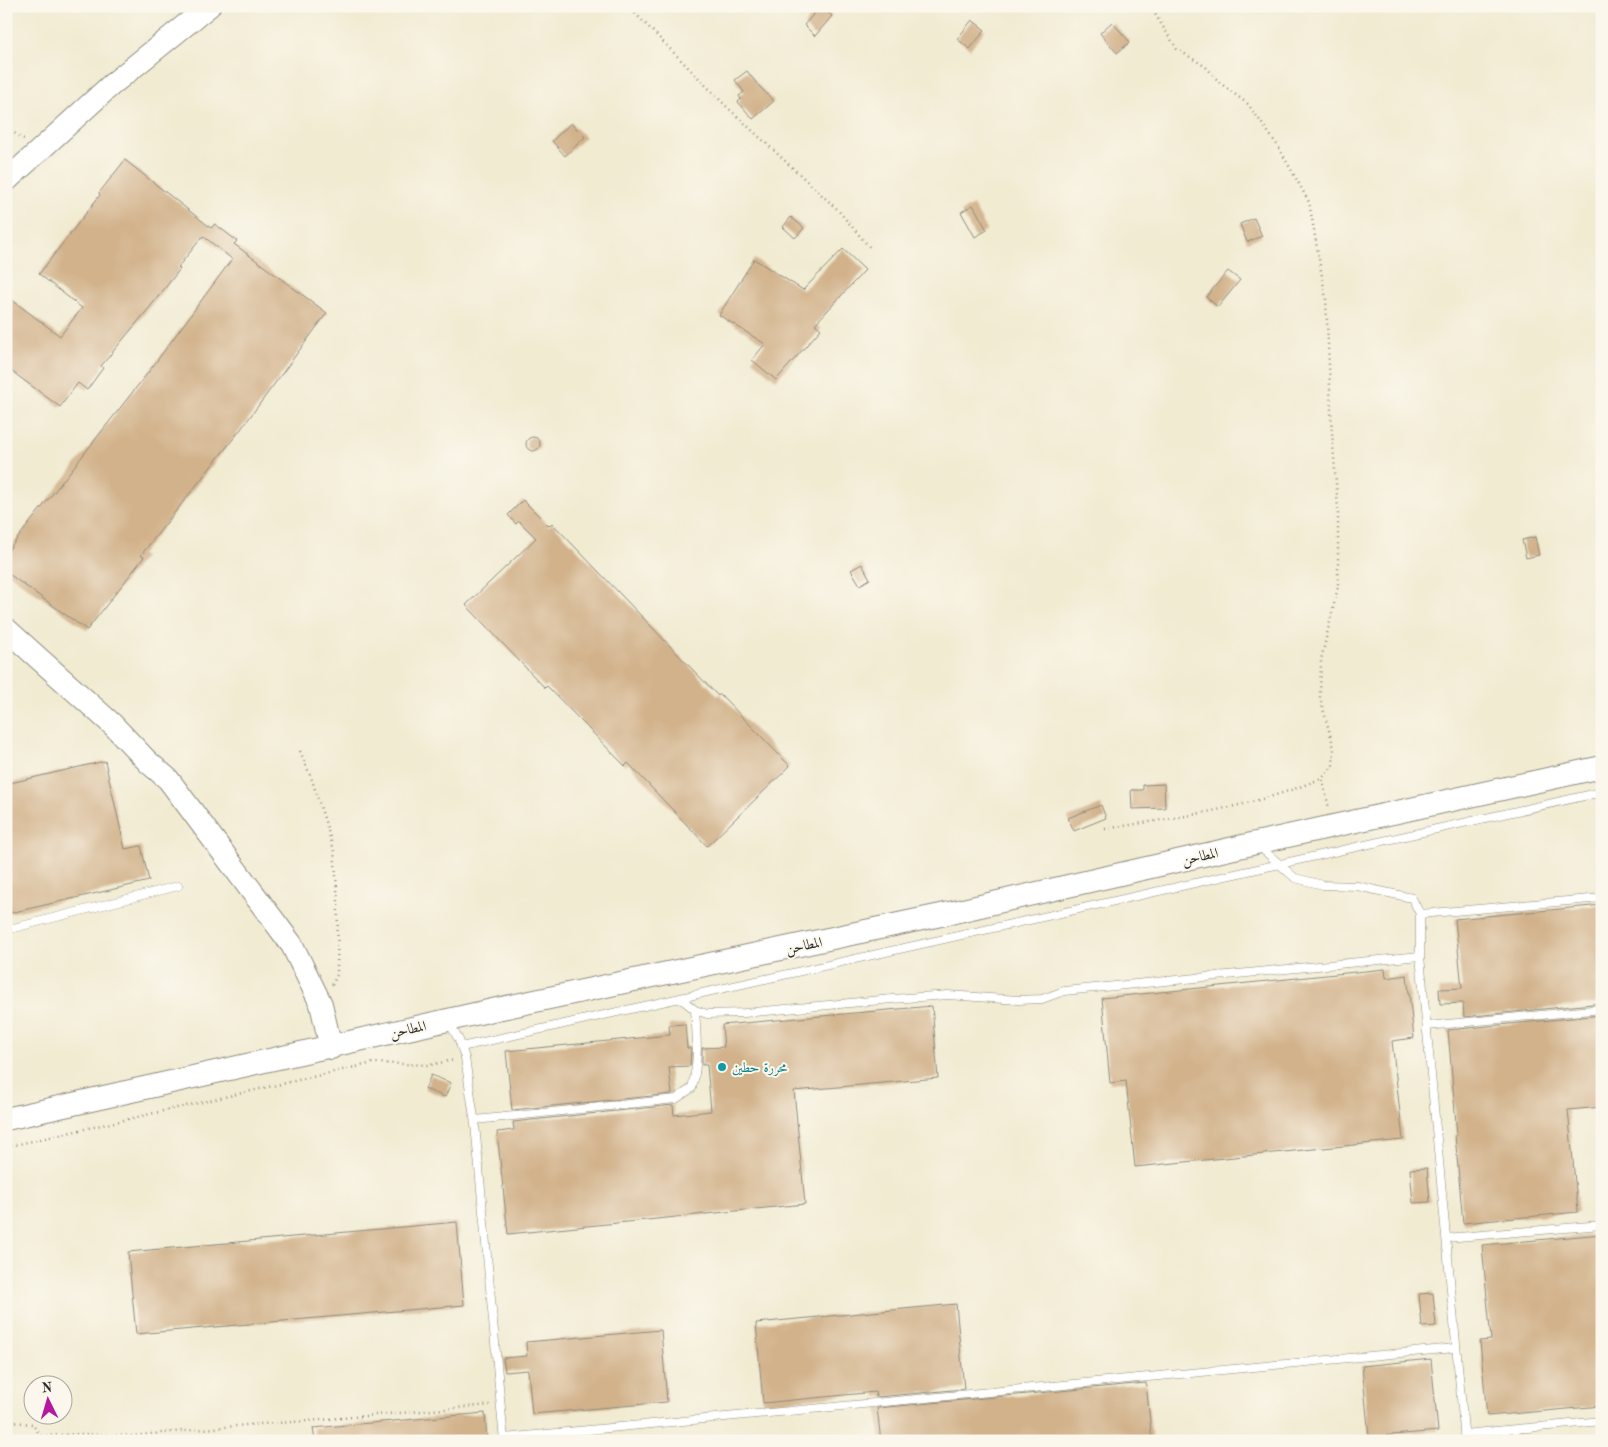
<svg xmlns="http://www.w3.org/2000/svg" width="1608" height="1447" viewBox="0 0 1608 1447" font-family="'Old Standard TT',Amiri,serif">
<style>
.building{fill:#d2b28b}
.lines{fill:none;stroke-linecap:round;stroke-linejoin:round}
.lane-casing{stroke:#8e8b7e;stroke-width:9}
.secondary-casing{stroke:#8e8b7e;stroke-width:24}
.path{stroke:#8e8b7e;stroke-width:2.5;stroke-dasharray:1 4;stroke-linecap:butt}
.lane{stroke:#fff;stroke-width:8}
.secondary{stroke:#fff;stroke-width:22}
.culture-dot{fill:#0f9aa8;stroke:#fbf7ec;stroke-width:2}
.labels{text-anchor:middle;stroke-width:4;stroke-linejoin:round;paint-order:stroke}
.street-label{font-size:14px;fill:#2b2b2b;stroke:#fbf7ec}
.culture-label{font-size:14px;fill:#0d838f;stroke:#fbf7ec;text-anchor:start}
</style>
<rect width="100%" height="100%" fill="#fbf7ec"/>
<filter id="ink" filterUnits="userSpaceOnUse"><feTurbulence type="fractalNoise" baseFrequency=".02" numOctaves="2"/><feDisplacementMap in="SourceGraphic" scale="10" xChannelSelector="R" yChannelSelector="G"/><feConvolveMatrix kernelMatrix="1 2 1 2 8 2 1 2 1" color-interpolation-filters="sRGB"/></filter>
<filter id="wash" filterUnits="userSpaceOnUse"><feTurbulence type="fractalNoise" baseFrequency=".0096" numOctaves="4" result="noise"/><feDisplacementMap in="SourceGraphic" scale="20" xChannelSelector="R" yChannelSelector="G"/><feGaussianBlur stdDeviation="1.12" result="paint"/><feColorMatrix in="noise" values="0 0 0 0 0 0 0 0 0 0 0 0 0 0 0 0 0 1.4 0 .05"/><feComposite in="paint" operator="in"/></filter>
<g filter="url(#wash)">
<rect width="100%" height="100%" fill="#f1ebd2"/>
<g id="blocks">
<path class="building" d="M821,6L832,16L815,36L804,25Z
M972,20L985,30L970,49L957,39Z
M1112,22L1130,42L1117,53L1100,33Z
M747,71L758,85L774,101L753,119L738,102L741,99L739,96L744,92L735,80Z
M571,123L585,137L565,156L552,141Z
M125,160L211,228L215,224L237,241L234,244L327,313L241,429L141,555L144,557L87,630L6,572V553L150,370L232,259L203,236L178,267L180,269L150,307L101,366L103,368L87,390L78,383L60,407L6,367V308L12,300L60,336L82,308L39,274L100,195L99,193Z
M973,205L987,230L975,237L961,212Z
M791,217L804,228L795,238L783,227Z
M1254,218L1262,236L1247,242L1240,224Z
M843,249L865,270L815,324L821,329L776,380L752,360L765,344L719,315L754,259L803,290Z
M1228,271L1240,280L1218,307L1206,297Z
M526 444a7 7 0 1 1 14 0a7 7 0 1 1-14 0Z
M523,500L549,526L552,523L718,696L720,694L790,766L707,846L628,763L625,766L547,686L545,688L466,605L536,538L519,521L516,524L508,515Z
M1535,537L1539,555L1526,558L1522,540Z
M862,564L870,579L860,585L851,570Z
M105,761L125,849L141,846L149,881L6,914V784Z
M1164,784L1165,808L1132,809L1131,790H1143V785Z
M1101,805L1106,818L1074,831L1068,818Z
M1602,905V1003L1464,1017L1463,1003L1440,1004L1439,989L1462,988L1455,919Z
M1385,969L1386,978L1407,975L1414,1038L1392,1041L1403,1140L1135,1167L1126,1081L1110,1083L1102,998Z
M932,1006L938,1078L794,1091L805,1204L508,1234L497,1132L514,1130L513,1122L673,1105L674,1115L711,1111L707,1065H702V1048L724,1047L722,1025Z
M1602,1015V1107L1568,1110L1578,1212L1463,1223L1455,1135H1457L1448,1030Z
M685,1024L687,1048H691L690,1066L669,1067L672,1094L512,1110L506,1051L670,1035L669,1025Z
M431,1075L451,1083L445,1097L425,1089Z
M1427,1168L1430,1202L1413,1203L1410,1169Z
M457,1222L464,1305L136,1334L128,1252Z
M1602,1234V1406L1487,1416L1480,1341L1491,1340L1482,1245Z
M1433,1293L1436,1326L1422,1327L1419,1294Z
M956,1304L964,1389L876,1397L875,1392L763,1403L756,1323Z
M661,1330L667,1402L532,1414L528,1370L505,1372L503,1358L527,1356L526,1342Z
M1431,1359L1438,1431L1369,1437L1362,1366Z
M1146,1383L1152,1441H881L877,1408Z
M485,1413L487,1441H315L313,1428Z"/>
</g>
</g>
<g filter="url(#ink)">
<use href="#blocks" fill-opacity="0" stroke="#8e8b7e" stroke-width="1"/>
<g class="lines">
<defs>
<path id="lane" d="M1259,846L1295,878L1323,885L1357,886L1412,898L1420,914V956L1465,1441
M1420,914L1602,898
M6,930L178,886
M679,999L684,1001L695,1010L707,1014L744,1013L892,999L948,995L1018,1000L1042,999L1064,991L1420,956
M448,1021L459,1040L465,1058L475,1124L504,1441
M1427,1026L1602,1009
M461,1047L1602,792
M475,1120L676,1099L692,1088C699,1062 697,1037 695,1010
M1446,1238L1602,1225
M1464,1434L1602,1421
M504,1438L1455,1348"/>
<path id="secondary" d="M6,181L110,86L209,6
M6,629L113,725L148,762L168,779L292,945L321,1004L331,1048
M6,1119L497,1009L941,915L1256,843L1602,767"/>
</defs>
<use href="#lane" class="lane-casing"/>
<use href="#secondary" class="secondary-casing"/>
<path class="path" d="M628,6L727,107L837,209L871,249
M1150,6L1177,49L1206,67L1220,83L1248,104L1278,146L1309,202L1326,299L1332,432L1338,509V587L1321,660L1320,698L1334,748L1333,766L1322,778L1329,808
M6,128L24,139
M300,751L312,780L334,850L338,902L337,975L332,985
M1105,829C1179,817 1253,808 1322,778
M6,1147L373,1063L430,1065L454,1060
M6,1421L32,1424L41,1436
M40,1441L41,1436L78,1434L131,1436L246,1425L308,1421L490,1405"/>
<use href="#lane" class="lane"/>
<use href="#secondary" class="secondary"/>
</g>
</g>
<circle class="culture-dot" cx="722" cy="1067" r="5"/>
<g class="labels">
<g class="street-label">
<text transform="translate(1200 856) rotate(-13)" y="5">المطاحن</text>
<text transform="translate(804 945) rotate(-12)" y="5">المطاحن</text>
<text transform="translate(408 1029) rotate(-13)" y="5">المطاحن</text>
</g>
<g class="culture-label">
<text x="732" y="1072">محررة حطين</text>
</g>
</g>
<rect width="1608" height="1447" fill="none" stroke="#fbf7ec" stroke-width="25"/>
<g transform="translate(48 1400) rotate(355)"><circle r="24" fill="#fbf7ec" stroke="#a8a59f"/>
<path d="M0-4L9 19L0 12L-9 19Z" fill="#b5179e"/>
<text y="-8" font-size="14" font-weight="bold" text-anchor="middle" fill="#2b2b2b">N</text>
</g>
</svg>
